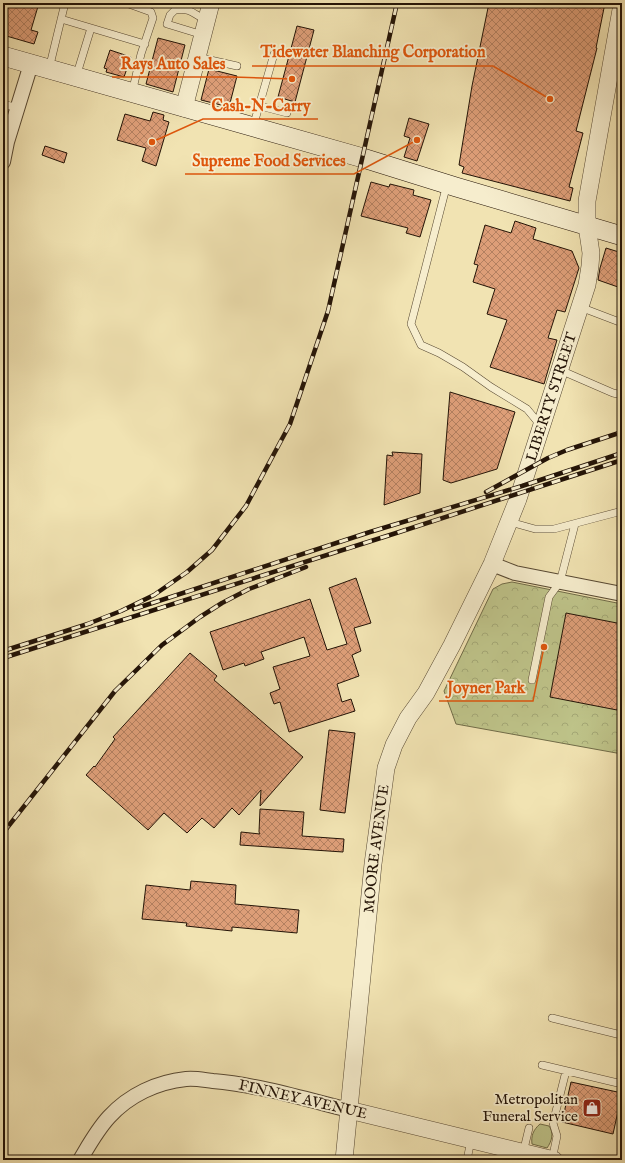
<svg xmlns="http://www.w3.org/2000/svg" width="625" height="1163" viewBox="0 0 625 1163" font-family="'IM FELL English',serif">
<style>
.grass{fill:#bec389;stroke:#716c48}
.forest{fill:url(#forest-crowns);stroke:#716c48}
.building{fill:url(#building-cross-hatch);stroke:#241407}
.lines{fill:none;stroke-linecap:round;stroke-linejoin:round}
.service-casing{stroke:#574832;stroke-width:8}
.minor-casing{stroke:#574832;stroke-width:16}
.tertiary-casing{stroke:#574832;stroke-width:18}
.secondary-casing{stroke:#241407;stroke-width:20}
.service{stroke:#f6edcd;stroke-width:7}
.minor{stroke:#f6edcd;stroke-width:14}
.tertiary{stroke:#f6edcd;stroke-width:17}
.secondary{stroke:#f6edcd;stroke-width:19}
.rail-casing{stroke:#241407;stroke-width:4.5}
.rail{stroke:#f6edcd;stroke-width:3;stroke-dasharray:9;stroke-linecap:butt}
.labels{text-anchor:middle;stroke-width:3.5;stroke-linejoin:round;paint-order:stroke}
.street-label{font-size:15px;fill:#241407;stroke:#f6edcd}
.poi-label{font-size:15px;fill:#241407;stroke:#f6edcd;text-anchor:end}
.leader{fill:none;stroke:#de560c;stroke-width:1.5}
.callout-dot{fill:#de560c;stroke:#f6edcd;stroke-width:1.5}
.callout-label{font-size:16px;text-anchor:middle;font-weight:bold;fill:#de560c;stroke:#f6edcd;stroke-width:3.5;stroke-linejoin:round;paint-order:stroke}
</style>
<defs>
<pattern id="forest-crowns" width="20" height="18" patternUnits="userSpaceOnUse"><rect width="20" height="18" fill="#bec389"/><path d="M2 6a3 3 0 1 1 6 0M12 15a3 3 0 1 1 6 0" fill="none" stroke="#a3a775"/></pattern>
<pattern id="building-cross-hatch" width="8" height="8" patternUnits="userSpaceOnUse"><rect width="8" height="8" fill="#dd9e78"/><path d="M0 0l8 8M0 8l8-8" fill="none" stroke="#b38060"/></pattern>
</defs>
<rect width="100%" height="100%" fill="#f1e3b2"/>
<filter id="stains"><feTurbulence type="fractalNoise" baseFrequency=".005" numOctaves="4"/><feColorMatrix values="0 0 0 0 .2 0 0 0 0 .09 0 0 0 0 .02 0 0 0 .5 -.17"/></filter>
<radialGradient id="worn" r=".72"><stop offset=".6" stop-color="#630" stop-opacity="0"/><stop offset="1" stop-color="#630" stop-opacity=".3"/></radialGradient>
<path class="grass" d="M540,1124L549,1126C554,1133 552,1141 547,1148L532,1144C531,1136 533,1130 540,1124Z"/>
<path class="forest" d="M512,582L622,604V754L456,724L444,691L493,589L502,584Z"/>
<path class="building" d="M9,3H39L31,30L38,32L34,44L3,35V25Z
M489,3H605L596,48H597L576,131L583,133L569,187L573,188L570,201L462,173L464,167L459,165L472,86Z
M297,26L314,30L295,102L278,97Z
M158,38L185,45L173,92L146,84Z
M110,50L131,57L124,77L106,72L107,69L104,68Z
M209,69L237,76L229,107L201,100Z
M153,112L164,115L163,120L169,122L156,166L142,161L146,148L117,140L125,114L150,121Z
M409,118L429,124L417,161L404,157L410,138L404,136Z
M45,146L67,153L64,163L42,155Z
M371,182L389,187L390,184L414,190L413,195L431,200L420,237L406,233L408,228L361,216Z
M515,221L536,228L533,239L572,251L579,268L565,312L557,310L548,338L557,340L544,384L490,367L507,320L487,314L495,289L473,282L478,265L474,264L485,225L511,233Z
M606,248L622,253V286L619,285L618,287L598,280L600,268Z
M450,392L515,412L497,469L451,483L443,480Z
M392,452L422,454L420,493L384,505L387,455L393,456Z
M356,578L371,623L354,628L361,651L352,655L359,676L337,684L342,702L351,699L355,711L289,732L280,702L274,704L270,693L280,689L273,667L310,656L304,637L261,652L264,659L245,666L244,663L223,670L210,632L310,599L327,650L347,644L329,588Z
M566,613L622,624V686L617,710L550,697Z
M190,653L217,676L214,680L303,757L260,806L261,790L239,815L232,808L214,828L202,818L187,833L164,813L148,830L86,775L94,766L95,767L115,739L113,737Z
M329,730L355,733L345,813L320,810Z
M260,809L304,812L302,836L344,839L343,852L240,845L241,832L260,834L259,832Z
M191,881L236,885L235,904L299,910L297,933L232,927V931L186,926L187,923L142,919L146,885L190,890Z
M571,1082L622,1093L613,1134L562,1122Z"/>
<g class="lines">
<defs>
<path id="service" d="M126,3L151,12L153,18L141,54L132,93
M61,19L145,44
M203,35L167,24L170,15L175,10C193,8 192,14 206,20
M197,57L237,66
M49,69L65,3
M76,77L91,28
M3,104L18,108
M260,106L287,113
M253,127L274,54
M447,184L411,324L421,345L439,353L463,367L491,387L527,409L541,426
M580,307L622,323
M560,370L613,393L622,395
M510,522L535,529H554L622,511
M532,680L549,597L560,582L575,524
M552,1018L621,1035
M542,1065L622,1084
M523,1153L529,1128
M467,1160L471,1140
M552,1160L557,1136L553,1123L566,1071"/>
<path id="minor" d="M3,162L7,142L31,64
M492,564L515,573L622,594
M80,1160C89,1145 97,1130 109,1117C129,1095 157,1082 186,1079C195,1078 204,1080 213,1081C259,1085 305,1099 349,1110"/>
<g id="tertiary">
<path d="M184,108L211,3"/>
<path d="M349,1110L554,1160"/>
<path id="s1" d="M344,1160L373,864L386,768L394,745L408,718L426,693L452,645L492,564L518,499L587,285L590,266L591,253L587,226V201L622,4"/>
</g>
<path id="secondary" d="M3,56L363,158L456,187L622,236"/>
</defs>
<use href="#service" class="service-casing"/>
<use href="#minor" class="minor-casing"/>
<use href="#tertiary" class="tertiary-casing"/>
<use href="#secondary" class="secondary-casing"/>
<use href="#service" class="service"/>
<use href="#minor" class="minor"/>
<use href="#tertiary" class="tertiary"/>
<use href="#secondary" class="secondary"/>
<defs>
<path id="rail" d="M486,492L548,458L567,450L622,432
M134,609L370,532L522,486L622,453
M85,625L121,611L154,595L187,572L212,550L246,506L290,424L328,311L397,3
M3,651L91,623
M3,658L390,535L622,460
M3,833L115,691L162,645L200,617L222,603L249,589L306,567"/>
</defs>
<use href="#rail" class="rail-casing"/>
<use href="#rail" class="rail"/>
</g>
<defs>
<symbol id="shop-square" viewBox="-11 -11 22 22"><rect x="-9" y="-9" width="18" height="18" rx="4" fill="#8f2418" stroke="#f6edcd"/><path d="M-5-2.5h2.3a2.7 3.5 0 0 1 5.4 0H5L5.5 6h-11ZM-1.5-2.5h3a1.5 2.3 0 0 0-3 0Z" fill="#fff"/></symbol>
</defs>
<g fill-rule="evenodd">
<use href="#shop-square" x="581" y="1097" width="22" height="22"/>
</g>
<g class="labels">
<g class="street-label">
<text dy="5" stroke="none"><textPath href="#s1" startOffset="802">LIBERTY STREET</textPath></text>
<text dy="5" stroke="none"><textPath href="#s1" startOffset="313">MOORE AVENUE</textPath></text>
<text transform="translate(303 1099) rotate(13)" y="5">FINNEY AVENUE</text>
</g>
<g class="poi-label">
<text x="578" y="1104">Metropolitan<tspan x="578" dy="17">Funeral Service</tspan></text>
</g>
</g>
<path class="leader" d="M550 99L493 66H252M292 79L233 77H112M152 142L203 119H318M417 140L354 174H185M544 647L533 701H439"/>
<g class="callout-dot">
<circle cx="550" cy="99" r="4"/>
<circle cx="292" cy="79" r="4"/>
<circle cx="152" cy="142" r="4"/>
<circle cx="417" cy="140" r="4"/>
<circle cx="544" cy="647" r="4"/>
</g>
<g class="callout-label">
<text x="373" y="57">Tidewater Blanching Corporation</text>
<text x="173" y="69">Rays Auto Sales</text>
<text x="261" y="111">Cash-N-Carry</text>
<text x="269" y="166">Supreme Food Services</text>
<text x="486" y="693">Joyner Park</text>
</g>
<rect width="625" height="1163" fill="none" stroke="#f1e3b2" stroke-width="16"/>
<rect x="4" y="4" width="617" height="1155" fill="none" stroke="#241407" stroke-width="2"/>
<rect x="8" y="8" width="609" height="1147" fill="none" stroke="#241407"/>
<rect width="100%" height="100%" filter="url(#stains)"/>
<rect width="100%" height="100%" fill="url(#worn)"/>
</svg>
